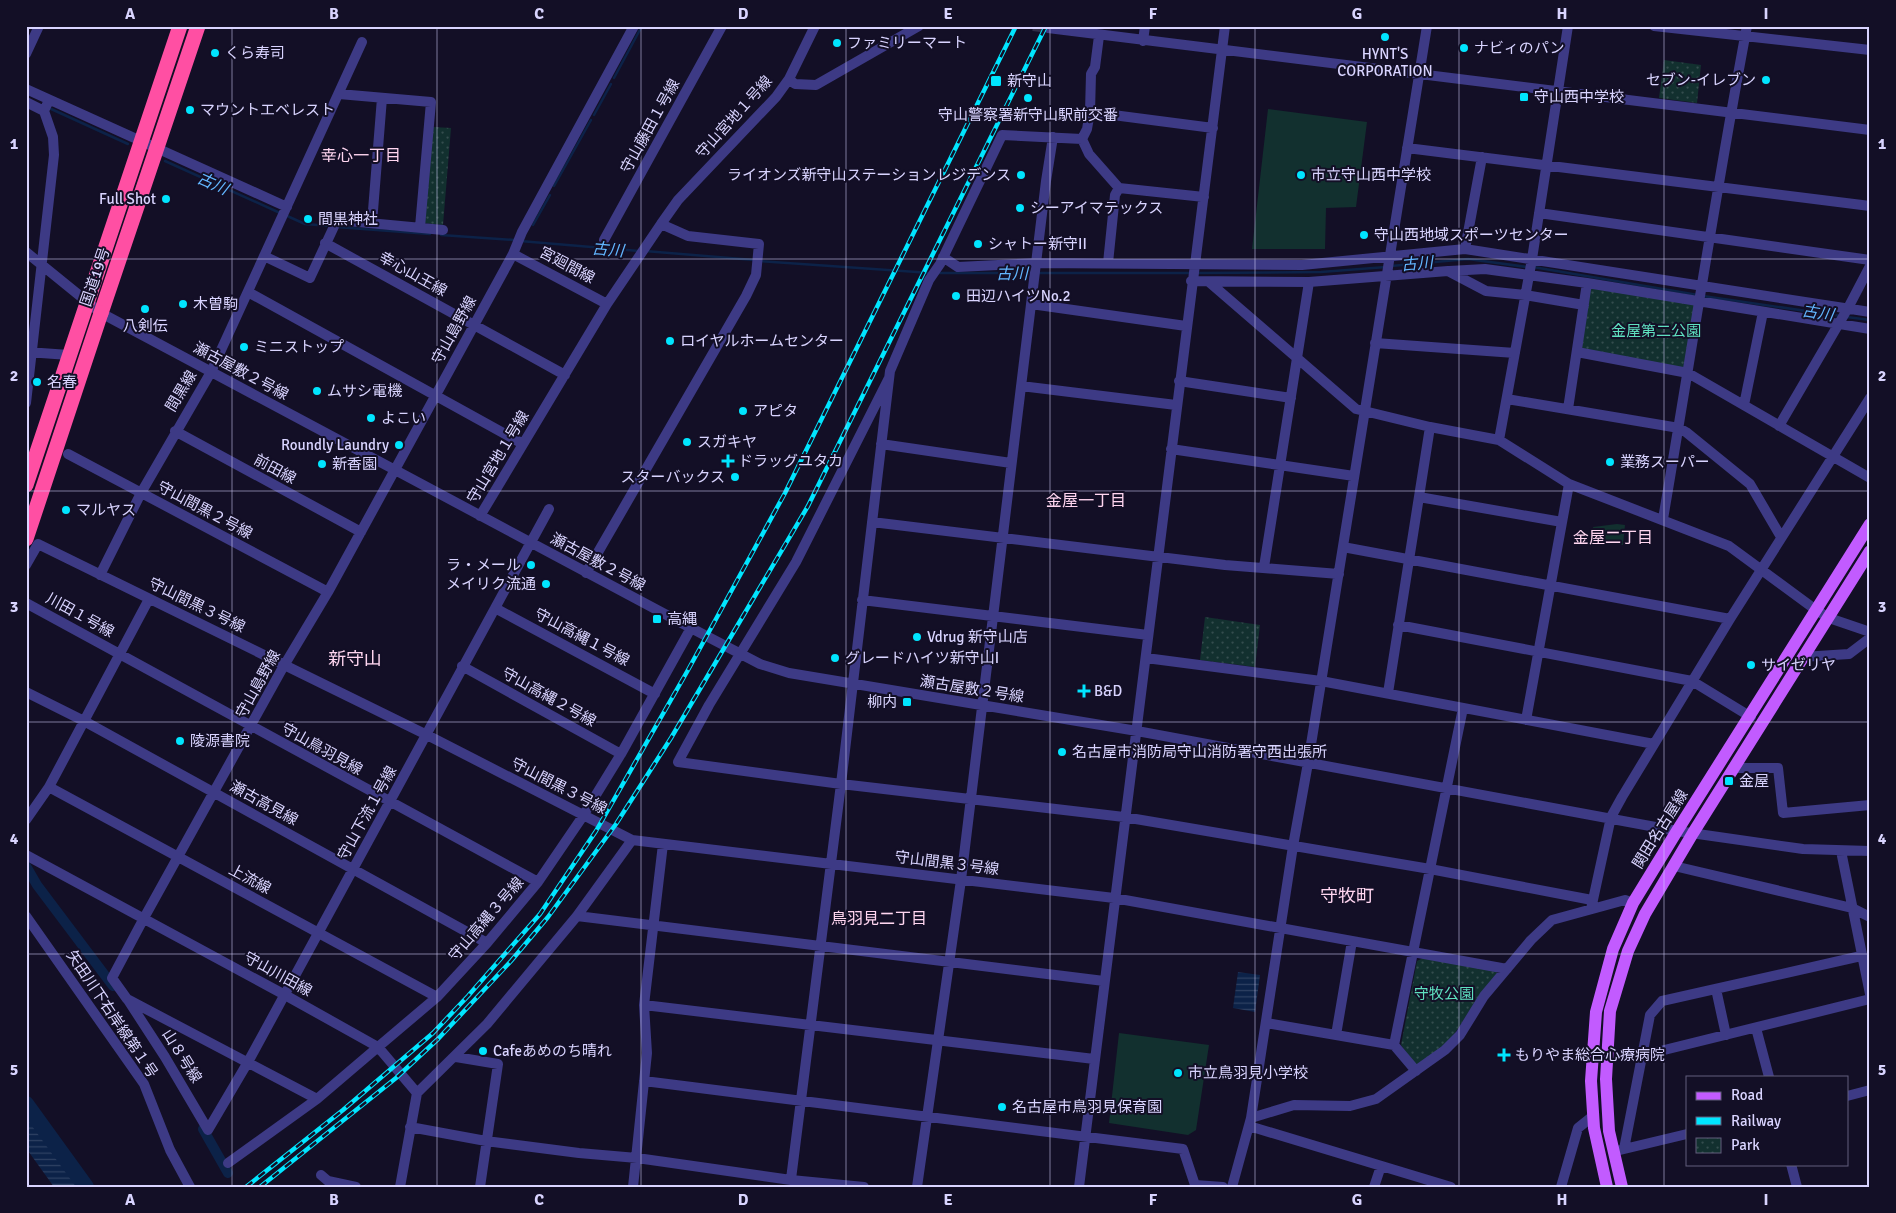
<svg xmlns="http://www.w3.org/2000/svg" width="1896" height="1213" viewBox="0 0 1896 1213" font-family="Signika,'Noto Sans JP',sans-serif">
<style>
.park{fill:url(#park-dots)}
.garden{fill:#12302f}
.water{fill:url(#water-rules)}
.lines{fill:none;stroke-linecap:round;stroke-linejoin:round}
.stream{stroke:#0c2248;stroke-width:2.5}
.canal{stroke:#0c2248;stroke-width:10}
.river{stroke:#0c2248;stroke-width:16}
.minor-tunnel{stroke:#312d47;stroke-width:10;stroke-dasharray:10 5;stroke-linecap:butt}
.minor{stroke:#3d3a85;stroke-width:10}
.major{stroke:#c25bff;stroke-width:12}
.highway{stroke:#ff4fa3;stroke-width:15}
.rail-casing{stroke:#00e5ff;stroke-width:4.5}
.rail{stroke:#130f26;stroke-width:2.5;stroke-dasharray:8;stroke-linecap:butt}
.highway-bridge{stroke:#ff4fa3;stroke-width:15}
.grid{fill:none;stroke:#d9d4ff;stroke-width:1;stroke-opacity:0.55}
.poi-dot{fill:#00e5ff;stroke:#130f26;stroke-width:2}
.labels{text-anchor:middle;stroke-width:4;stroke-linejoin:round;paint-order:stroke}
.poi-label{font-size:15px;fill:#d9d4ff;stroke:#130f26;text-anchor:start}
.street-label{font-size:15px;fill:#d9d4ff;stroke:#130f26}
.park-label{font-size:15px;fill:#5fe0c0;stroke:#130f26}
.neighbourhood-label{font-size:16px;fill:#ffd6f0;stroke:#130f26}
.water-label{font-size:16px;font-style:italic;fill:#62b6ff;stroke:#130f26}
.quarter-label{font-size:18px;fill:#ffd6f0;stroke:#130f26}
.neatline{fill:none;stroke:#d9d4ff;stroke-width:2}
.grid-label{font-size:16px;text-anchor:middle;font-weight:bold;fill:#d9d4ff}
</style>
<defs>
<pattern id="park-dots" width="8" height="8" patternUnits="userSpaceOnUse" patternTransform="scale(1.25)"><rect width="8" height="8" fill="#12302f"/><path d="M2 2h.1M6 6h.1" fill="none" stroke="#344d4e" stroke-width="1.8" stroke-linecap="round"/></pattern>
<pattern id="water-rules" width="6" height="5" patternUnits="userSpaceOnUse" patternTransform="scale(1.25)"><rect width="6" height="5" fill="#0c2248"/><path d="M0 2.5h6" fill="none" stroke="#2f4163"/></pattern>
</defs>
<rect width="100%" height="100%" fill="#130f26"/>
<path class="park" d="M1664,60L1701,65L1697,103L1659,98Z
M433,127L451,128L443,225L424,223Z
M1590,286L1698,304L1685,370L1580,350Z
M1205,617L1260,625L1255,667L1200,660Z
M1423,958L1495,969L1498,975L1470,1010L1449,1042L1419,1065L1415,1064L1401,1045L1417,961Z"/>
<path class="garden" d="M1268,109L1367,122L1356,207L1326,208L1325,249H1252Z
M1617,524L1625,525L1623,545L1595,541L1593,527Z
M1119,1033L1209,1045L1196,1130L1188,1135L1109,1123Z"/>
<path class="water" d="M1238,972L1260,975L1255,1012L1233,1008Z
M26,1097L75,1176L82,1187H54L26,1148Z"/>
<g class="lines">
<path class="stream" d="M614,78L642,26
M49,108L128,144
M594,115L611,84
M165,161L280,213
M554,186L591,120
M285,215L305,224L330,226
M533,225L550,195
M336,227L430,234
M441,235L515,240
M520,241L639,251
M645,251L754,260
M760,261L931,273
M1391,266L1468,259L1527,267
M1533,267L1698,295
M937,273H1031
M1037,273H1191
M1197,273L1321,272L1386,267
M1703,296L1841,316
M1847,317L1870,320"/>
<path class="canal" d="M26,866L37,885L113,986
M203,1129L228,1173"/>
<path class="river" d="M26,1104L86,1187"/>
<path class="minor-tunnel" d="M1033,26L1048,28"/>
<path class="minor" d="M1654,26L1870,50
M1048,28L1870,130
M1099,36L1095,67L1091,74L1090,112L1087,129L1082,139L1089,154L1119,188L1204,197
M1143,41L1145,26
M26,54L39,26
M789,79L795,84L816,85L919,26
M26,89L287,207
M339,94L431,102L420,227
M26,102L44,111
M1090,112L1213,128
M1407,148L1870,206
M1539,213L1870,260
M372,223L382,98
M604,240L722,26
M325,243L565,375
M1465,249L1482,157
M26,252L101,313L691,628L760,664L789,673L1137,731L1677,831L1803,849L1870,851
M513,254L607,304
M264,256L310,278L337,220L443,230
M943,257L958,267L1037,263L1302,265L1465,249L1870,312
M1108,263L1115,195L1119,188
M1449,271L1485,269L1587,283
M1191,281L1309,282L1448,271L1486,291L1525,295L1584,305
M1209,282L1356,409L1430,427L1499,440L1569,484L1729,546L1816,610L1829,618L1870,632
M248,292L523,444
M1031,304L1186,326
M1375,343L1515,353
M27,352L69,355
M1577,352L1688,373L1870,478
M889,378L796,562L709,705L678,762L841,784L1124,817L1430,869L1592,900
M1179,381L1291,398
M1021,386L1176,405
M1507,399L1679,428L1686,432L1750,484L1781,537
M26,403L54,155L53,137L44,111L49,100
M1744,405L1763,312
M1568,409L1587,283L1870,329
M1779,426L1848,308L1870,266
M175,431L361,532
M1499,440L1532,259L1568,26
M881,444L1011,463
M1171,449L1354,476
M68,454L328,592
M1419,497L1562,522
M480,516L607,304L661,224L678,200L776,97L789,79L815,26
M1663,519C1691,355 1716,190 1747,26
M872,522L1225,565L1339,574
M1343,547L1730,619
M26,565L38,544L427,735L632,840L1114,898L1507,969
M1264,567L1309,282
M586,573L746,296L756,275L759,244L688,236L661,224
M100,575L141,493L211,372L362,42
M862,600L1148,635
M26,603L538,882
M495,608L655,694
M1398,625L1692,681L1751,717
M1802,657L1849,654L1870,638
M1146,658L1321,681L1654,744
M462,666L621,754
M26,692L84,721L487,943
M1388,693L1430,427
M1526,720L1569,484
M1733,768H1778L1783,813L1870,805
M49,787L437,997
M26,820L49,787L149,599
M1841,851L1870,994
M26,855L285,995L378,1047L417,1093L400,1187
M1674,866L1852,908L1870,917
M1591,909L1611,817L1622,797L1730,619L1870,398
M26,916L144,1084L170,1150L190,1187
M577,916L1104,981
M1716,989L1726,1035
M128,1000L165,1057L208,1130L248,1062L549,509
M644,1005L1094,1059
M1266,1023L1394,1045L1416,1071
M1756,1028L1769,1077
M1336,1035L1352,941
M1394,1045L1463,708
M1640,1056L1870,999
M456,1057L498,1064L480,1187
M644,1081L1183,1149L1195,1185L1223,1187
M417,1093L487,1024L577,916L632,840
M1847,1096L1870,1090
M317,1099L127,999L112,978L144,918L282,669L328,592L513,254L522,232L634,26
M1251,1118L1294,1105L1350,1106L1376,1099L1445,1050L1460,1035L1484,996L1531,940L1552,920L1625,900L1633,903
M1249,1126L1451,1187
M410,1127L486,1141L579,1153L637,1158L791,1180L864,1187
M1624,1149L1650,1015L1662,1001L1861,956
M1620,1150L1687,1134
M228,1163L317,1099L378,1047L437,997L487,943L538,882L583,816L621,754L691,628
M1791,1164L1797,1187
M321,1175L328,1181L356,1187
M633,1187L647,1053L644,1005L663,844
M790,1187L841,784L890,371L929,280L940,264L1002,135L1082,139
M917,1187L961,880L1046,181L1053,137
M1079,1187L1225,26
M1232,1187L1251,1118L1293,846L1308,763L1427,26
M1374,1187L1381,1166
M1561,1187L1578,1128L1593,1116"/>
<path class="major" d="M1607,1187L1594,1128L1591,1081L1596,1012L1613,949L1633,903L1677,831L1870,524
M1622,1187L1609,1131L1606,1079L1610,1011L1628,951L1645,914L1693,833L1870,551"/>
<path class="highway" d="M101,313L198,26
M26,485L180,26"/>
<defs>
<path id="rail" d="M246,1187L343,1110L433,1033L468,996L540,914L596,831L688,670L785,493L1016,26
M260,1187L396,1078L438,1039L511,961L548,917L616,824L671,738L808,506L1046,26"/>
</defs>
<use href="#rail" class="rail-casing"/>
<use href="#rail" class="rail"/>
<path class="highway-bridge" d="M26,539L101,313"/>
</g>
<path class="grid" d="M232,26V1187M437,26V1187M641,26V1187M846,26V1187M1050,26V1187M1255,26V1187M1459,26V1187M1664,26V1187M26,259H1870M26,491H1870M26,722H1870M26,954H1870"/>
<g class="poi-dot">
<circle cx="1385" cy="37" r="5"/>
<circle cx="837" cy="43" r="5"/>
<circle cx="1464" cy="48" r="5"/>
<circle cx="215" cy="53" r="5"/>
<circle cx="1766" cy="80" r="5"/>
<rect x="990" y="75" width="12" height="12" rx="2.5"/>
<rect x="1519" y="92" width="10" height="10" rx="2.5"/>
<circle cx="1028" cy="98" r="5"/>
<circle cx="190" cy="110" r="5"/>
<circle cx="1021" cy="175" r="5"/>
<circle cx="1301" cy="175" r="5"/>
<circle cx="166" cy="199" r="5"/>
<circle cx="1020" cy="208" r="5"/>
<circle cx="308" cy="219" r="5"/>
<circle cx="1364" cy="235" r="5"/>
<circle cx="978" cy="244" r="5"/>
<circle cx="956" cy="296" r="5"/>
<circle cx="183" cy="304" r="5"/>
<circle cx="145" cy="309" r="5"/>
<circle cx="670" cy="341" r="5"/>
<circle cx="244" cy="347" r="5"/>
<circle cx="37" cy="382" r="5"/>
<circle cx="317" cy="391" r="5"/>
<circle cx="743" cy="411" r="5"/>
<circle cx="371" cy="418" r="5"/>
<circle cx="687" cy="442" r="5"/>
<circle cx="399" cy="445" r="5"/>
<path d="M725.5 453.5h5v5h5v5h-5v5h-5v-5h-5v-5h5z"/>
<circle cx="1610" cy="462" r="5"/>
<circle cx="322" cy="464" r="5"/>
<circle cx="735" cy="477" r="5"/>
<circle cx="66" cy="510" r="5"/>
<circle cx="531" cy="565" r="5"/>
<circle cx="546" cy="584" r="5"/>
<rect x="652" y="614" width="10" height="10" rx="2.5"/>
<circle cx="917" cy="637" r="5"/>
<circle cx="835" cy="658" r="5"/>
<circle cx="1751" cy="665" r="5"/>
<path d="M1081.5 683.5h5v5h5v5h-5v5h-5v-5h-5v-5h5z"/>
<rect x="902" y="697" width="10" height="10" rx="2.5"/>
<circle cx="180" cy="741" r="5"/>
<circle cx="1062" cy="752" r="5"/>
<rect x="1724" y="776" width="10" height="10" rx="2.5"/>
<circle cx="483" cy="1051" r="5"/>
<path d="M1501.5 1047.5h5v5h5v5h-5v5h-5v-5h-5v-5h5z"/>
<circle cx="1178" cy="1073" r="5"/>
<circle cx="1002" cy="1107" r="5"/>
</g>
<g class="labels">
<g class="poi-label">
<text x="847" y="48">ファミリーマート</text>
<text x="1474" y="53">ナビィのパン</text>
<text x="225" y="58">くら寿司</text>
<text x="1385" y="59" text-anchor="middle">HYNT'S<tspan x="1385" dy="17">CORPORATION</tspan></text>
<text x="1756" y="85" text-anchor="end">セブン-イレブン</text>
<text x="1007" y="86">新守山</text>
<text x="1534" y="102">守山西中学校</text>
<text x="200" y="115">マウントエベレスト</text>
<text x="1028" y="120" text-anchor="middle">守山警察署新守山駅前交番</text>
<text x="1011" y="180" text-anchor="end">ライオンズ新守山ステーションレジデンス</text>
<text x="1311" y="180">市立守山西中学校</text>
<text x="156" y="204" text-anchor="end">Full Shot</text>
<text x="1030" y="213">シーアイマテックス</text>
<text x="318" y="224">間黒神社</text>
<text x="1374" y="240">守山西地域スポーツセンター</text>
<text x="988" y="249">シャトー新守II</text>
<text x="966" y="301">田辺ハイツNo.2</text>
<text x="193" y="309">木曽駒</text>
<text x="145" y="331" text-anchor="middle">八剣伝</text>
<text x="680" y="346">ロイヤルホームセンター</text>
<text x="254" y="352">ミニストップ</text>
<text x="47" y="387">名春</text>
<text x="327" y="396">ムサシ電機</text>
<text x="753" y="416">アピタ</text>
<text x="381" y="423">よこい</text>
<text x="697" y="447">スガキヤ</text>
<text x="389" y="450" text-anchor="end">Roundly Laundry</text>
<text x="738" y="466">ドラッグユタカ</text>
<text x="1620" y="467">業務スーパー</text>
<text x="332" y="469">新香園</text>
<text x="725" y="482" text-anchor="end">スターバックス</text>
<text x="76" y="515">マルヤス</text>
<text x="521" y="570" text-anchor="end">ラ・メール</text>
<text x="536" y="589" text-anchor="end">メイリク流通</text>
<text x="667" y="624">高縄</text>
<text x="927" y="642">Vdrug 新守山店</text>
<text x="845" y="663">グレードハイツ新守山I</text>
<text x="1761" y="670">サイゼリヤ</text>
<text x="1094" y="696">B&amp;D</text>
<text x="897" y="707" text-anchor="end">柳内</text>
<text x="190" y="746">陵源書院</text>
<text x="1072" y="757">名古屋市消防局守山消防署守西出張所</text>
<text x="1739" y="786">金屋</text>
<text x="493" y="1056">Cafeあめのち晴れ</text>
<text x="1515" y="1060">もりやま総合心療病院</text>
<text x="1188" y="1078">市立鳥羽見小学校</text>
<text x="1012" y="1112">名古屋市鳥羽見保育園</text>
</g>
<g class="street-label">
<text transform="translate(734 117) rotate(-48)" y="5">守山宮地１号線</text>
<text transform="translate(650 126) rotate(-61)" y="5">守山藤田１号線</text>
<text transform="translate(567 265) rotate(28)" y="5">宮廻間線</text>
<text transform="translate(413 274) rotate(29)" y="5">幸心山王線</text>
<text transform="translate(95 277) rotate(-71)" y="5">国道19号</text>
<text transform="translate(454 330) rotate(-61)" y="5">守山島野線</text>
<text transform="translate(241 371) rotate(28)" y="5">瀬古屋敷２号線</text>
<text transform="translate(181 391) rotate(-59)" y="5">間黒線</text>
<text transform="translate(498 457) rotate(-59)" y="5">守山宮地１号線</text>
<text transform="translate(275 469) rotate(28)" y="5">前田線</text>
<text transform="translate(205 510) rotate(28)" y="5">守山間黒２号線</text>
<text transform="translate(598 562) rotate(28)" y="5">瀬古屋敷２号線</text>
<text transform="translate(197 605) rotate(26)" y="5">守山間黒３号線</text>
<text transform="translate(80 615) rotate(29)" y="5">川田１号線</text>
<text transform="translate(582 637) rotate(28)" y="5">守山高縄１号線</text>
<text transform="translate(258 684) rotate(-61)" y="5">守山島野線</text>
<text transform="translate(972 689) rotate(9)" y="5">瀬古屋敷２号線</text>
<text transform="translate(549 697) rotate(29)" y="5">守山高縄２号線</text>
<text transform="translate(322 749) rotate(29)" y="5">守山鳥羽見線</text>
<text transform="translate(559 786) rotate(27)" y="5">守山間黒３号線</text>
<text transform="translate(264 803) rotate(29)" y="5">瀬古高見線</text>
<text transform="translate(367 813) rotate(-61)" y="5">守山下流１号線</text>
<text transform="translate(1660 829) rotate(-58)" y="5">関田名古屋線</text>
<text transform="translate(947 863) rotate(7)" y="5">守山間黒３号線</text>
<text transform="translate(250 879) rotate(28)" y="5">上流線</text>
<text transform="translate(486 919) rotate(-49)" y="5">守山高縄３号線</text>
<text transform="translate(278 974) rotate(29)" y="5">守山川田線</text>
<text transform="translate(112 1014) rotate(56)" y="5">矢田川下右岸線第１号</text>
<text transform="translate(182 1056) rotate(58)" y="5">山８号線</text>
</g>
<g class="park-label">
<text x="1656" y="336">金屋第二公園</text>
<text x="1444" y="999">守牧公園</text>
</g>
<g class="neighbourhood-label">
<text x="361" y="161">幸心一丁目</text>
<text x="1086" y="506">金屋一丁目</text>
<text x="1613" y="543">金屋二丁目</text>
<text x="879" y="924">鳥羽見二丁目</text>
</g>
<g class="water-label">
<text transform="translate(213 183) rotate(24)" y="6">古川</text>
<text transform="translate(608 249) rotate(5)" y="6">古川</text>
<text transform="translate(1417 263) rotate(-5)" y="6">古川</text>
<text x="1012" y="279">古川</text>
<text transform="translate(1818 312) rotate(9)" y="6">古川</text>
</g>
<g class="quarter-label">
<text x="355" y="665">新守山</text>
<text x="1347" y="902">守牧町</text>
</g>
</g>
<rect width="1896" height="1213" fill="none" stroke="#130f26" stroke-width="55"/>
<rect x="1686" y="1076" width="162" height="90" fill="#130f26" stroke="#625e7d"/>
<rect x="1696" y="1092" width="25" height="8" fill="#c25bff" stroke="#625e7d"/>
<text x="1731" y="1100" font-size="15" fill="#d9d4ff">Road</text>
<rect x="1696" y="1117" width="25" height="8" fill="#00e5ff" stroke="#625e7d"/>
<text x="1731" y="1126" font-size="15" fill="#d9d4ff">Railway</text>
<rect x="1696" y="1138" width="25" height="15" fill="url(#park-dots)" stroke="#625e7d"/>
<text x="1731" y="1150" font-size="15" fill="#d9d4ff">Park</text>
<rect x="28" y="28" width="1840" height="1158" class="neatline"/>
<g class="grid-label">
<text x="130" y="19">A</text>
<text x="334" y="19">B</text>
<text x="539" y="19">C</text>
<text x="743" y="19">D</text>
<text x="948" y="19">E</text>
<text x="1153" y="19">F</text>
<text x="1357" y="19">G</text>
<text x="1562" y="19">H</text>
<text x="1766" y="19">I</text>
<text x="14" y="149">1</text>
<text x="1882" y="149">1</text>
<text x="14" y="381">2</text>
<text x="1882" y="381">2</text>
<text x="14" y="612">3</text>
<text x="1882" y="612">3</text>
<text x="14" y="844">4</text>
<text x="1882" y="844">4</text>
<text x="14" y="1075">5</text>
<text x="1882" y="1075">5</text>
<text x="130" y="1205">A</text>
<text x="334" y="1205">B</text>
<text x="539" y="1205">C</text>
<text x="743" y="1205">D</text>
<text x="948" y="1205">E</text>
<text x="1153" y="1205">F</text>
<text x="1357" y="1205">G</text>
<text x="1562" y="1205">H</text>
<text x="1766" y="1205">I</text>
</g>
</svg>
